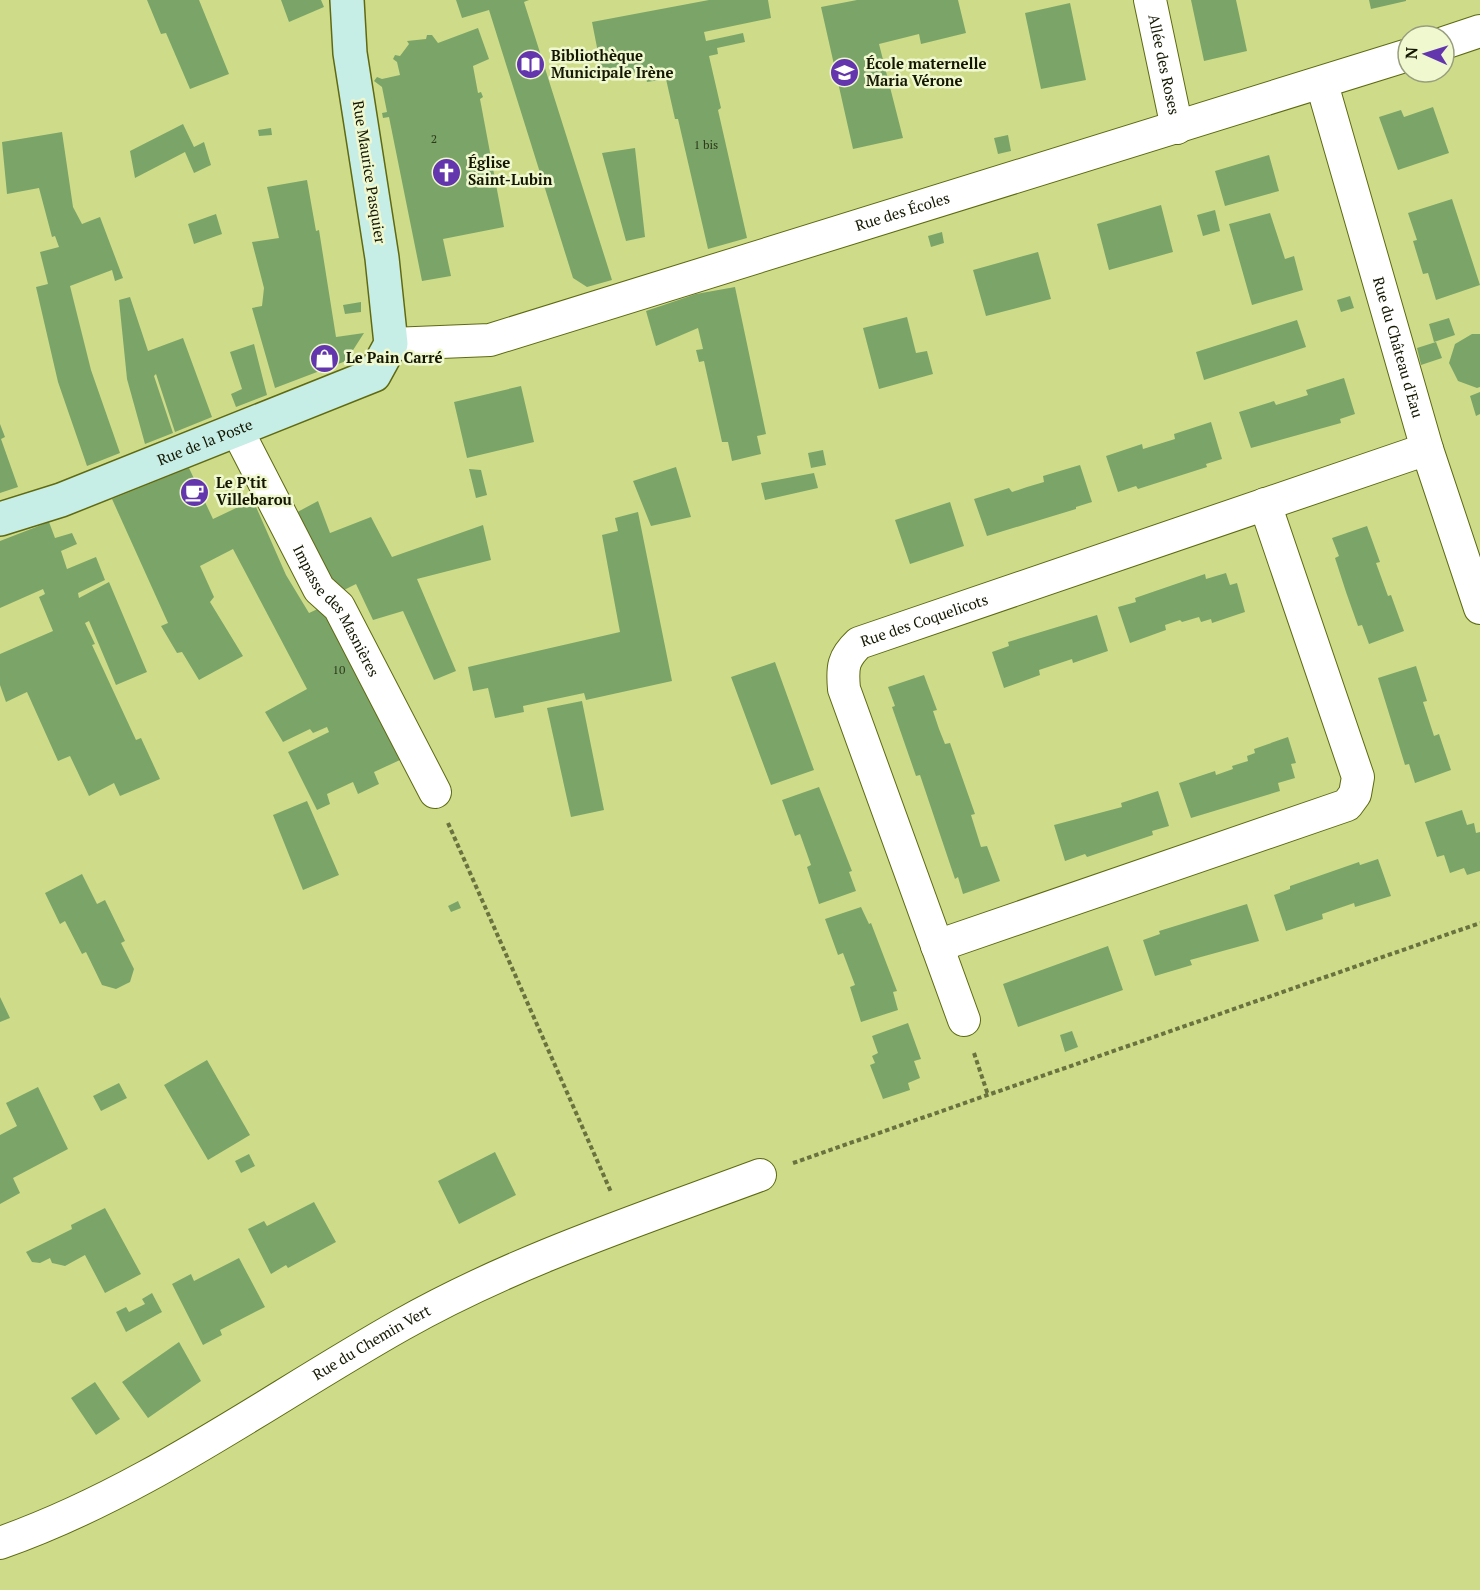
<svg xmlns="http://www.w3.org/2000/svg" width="1480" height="1590" viewBox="0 0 1480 1590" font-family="'PT Serif',serif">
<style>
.building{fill:#7ba568}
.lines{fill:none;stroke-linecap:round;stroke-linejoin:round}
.street-casing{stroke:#5f6911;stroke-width:34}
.secondary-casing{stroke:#5f6911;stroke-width:36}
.path{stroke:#6a723f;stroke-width:4;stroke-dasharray:4.5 3;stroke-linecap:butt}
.street{stroke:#fff;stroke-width:32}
.secondary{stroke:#c6eee6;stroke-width:33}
.labels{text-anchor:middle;stroke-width:5;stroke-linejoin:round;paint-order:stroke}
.number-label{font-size:12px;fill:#2e3a1a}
.poi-label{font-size:15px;font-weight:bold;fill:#141700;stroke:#f0f8d0;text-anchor:start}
.street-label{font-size:15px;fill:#141700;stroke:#f0f8d0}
</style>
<rect width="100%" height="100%" fill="#cedc89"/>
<path class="building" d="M147,0H199L229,74L190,89L166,33L161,34Z
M281,0H321L324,7L289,22Z
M456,0H529L524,2L612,280L587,287L573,278L489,10L462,18Z
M709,0H768L771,18L704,32L706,41L743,33L745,42L717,48L718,54L709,56L721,108L718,110L747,238L708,249L678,119H675L666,79L647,82L644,71L603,78L592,22Z
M857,0H958L966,33L921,44L919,34L879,44L903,138L853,149L821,7Z
M1191,0H1236L1247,51L1204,61Z
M1369,0H1406V1L1371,9Z
M1070,3L1086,80L1041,89L1025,13Z
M478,28L489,59L473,66L478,93L481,92L483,97L480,99L504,227L443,239L451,276L422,281L389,117L383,118L382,113L387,112L382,87L374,81L377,77L382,79L400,75L397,62L393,59L395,55L400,56L409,44L407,41L426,39L427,35H432L438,43Z
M1433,107L1449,153L1398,170L1379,117L1401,110L1404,117Z
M183,124L194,147L204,142L211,165L194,173L185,152L135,178L130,151Z
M271,128L272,135L259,136L258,130Z
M62,132L73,207L82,224L100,217L123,278L115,281L112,270L70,286L91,370L120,453L87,466L58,382L36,287L48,284L40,252L59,247L55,236L52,237L39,188L7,194L2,142Z
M1008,135L1011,151L998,154L994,138Z
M635,148L645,237L626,241L602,153Z
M1269,155L1279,191L1225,206L1215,171Z
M307,180L316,231L319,230L336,337L364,333L346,361L275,388L252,308L262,306L264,288L252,242L279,238L267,187Z
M1452,199L1480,285L1436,300L1428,273L1423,274L1413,241L1417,240L1408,213Z
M1161,205L1173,252L1109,270L1097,224Z
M1215,210L1220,231L1203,236L1197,215Z
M1270,213L1285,259L1294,256L1303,290L1252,305L1229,224Z
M216,214L222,234L194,244L188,224Z
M942,232L944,243L931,247L928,236Z
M1038,252L1051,299L986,316L973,270Z
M735,287L766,434L757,436L761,454L732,461L728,442H722L704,361L699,362L696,350L703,349L698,328L656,346L646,311L696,294Z
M1350,296L1354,308L1341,312L1337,300Z
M130,297L148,351L183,338L212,417L175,432L156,374L154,376L173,433L145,444L127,379L119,300Z
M361,302V312L345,314L343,305Z
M907,317L916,353L927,351L933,374L879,389L863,328Z
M1449,318L1455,335L1434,342L1429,324Z
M1297,320L1306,347L1204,380L1196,352Z
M1472,334H1480V387L1477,388L1458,381L1449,363L1455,344Z
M1436,342L1442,358L1421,365L1417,348Z
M254,344L267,395L236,407L231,394L242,389L230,352Z
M1344,378L1355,414L1340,419L1341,423L1251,448L1239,412L1274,401L1276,405L1308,395L1306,390Z
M521,386L534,442L467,458L454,402Z
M1480,392V414L1476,416L1470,396Z
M1211,422L1222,459L1206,464L1207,467L1138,489L1136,486L1118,492L1106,456L1142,444L1143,449L1175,439L1174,434Z
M0,424L5,437L1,439L18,487L0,493Z
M823,450L826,465L811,468L808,453Z
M1080,465L1092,502L1076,507V509L987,536L974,499L1009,488L1012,492L1027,487L1044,482L1043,476Z
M676,467L691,517L651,526L633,481Z
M189,468L213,519L253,500L286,575L309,613L324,606L349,661L400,760L374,772L379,784L358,794L353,782L327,794L330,804L317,810L288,752L329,732L327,727L313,733L310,729L283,742L265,712L307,689L233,549L200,566L214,597L210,602L243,656L199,680L182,652L177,653L161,626L168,623L112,499Z
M469,469L481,470L487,495L476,498Z
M814,473L818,488L765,500L761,483Z
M318,501L330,533L371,517L392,557L483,525L491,560L417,579L456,671L434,680L403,611L373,620L356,584L336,594L290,516Z
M950,502L964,546L910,564L895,520Z
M638,512L672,681L586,700L584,693L523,706L524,712L495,718L488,688L473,691L468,667L620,632L602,535L618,531L615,518Z
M49,522L55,538L72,533L77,544L61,551L67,569L96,557L105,580L78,593L79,598L109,582L147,672L116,685L89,621L85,623L95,644L92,645L136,740L141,738L160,779L120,796L114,783L89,796L70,756L58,761L27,692L6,702L0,685V654L53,631L39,597L45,594L43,589L0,608V541Z
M1367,526L1380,562L1376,563L1388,596L1391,595L1404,631L1369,644L1362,625L1358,626L1346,592L1335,558L1339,556L1332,538Z
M1226,573L1230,585L1237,583L1245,612L1212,623L1211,619L1201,622L1199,617L1182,622L1180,620L1165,625L1166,630L1130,643L1118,607L1136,602L1135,598L1205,574L1206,579Z
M1097,615L1108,651L1073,663L1072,659L1039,670L1040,675L1004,688L992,652L1009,646L1008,642Z
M775,662L814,770L771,785L731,677Z
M1416,666L1427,701L1423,702L1434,736L1439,734L1451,770L1415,783L1409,764L1405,765L1378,678Z
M924,675L937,710L933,711L939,729L945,744L950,743L975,814L971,815L981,847L987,846L1000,881L963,894L958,877L955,879L920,775L916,776L892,707L895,706L888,687Z
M582,701L604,810L571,817L547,708Z
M1288,737L1296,763L1291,764L1295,778L1278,783L1280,791L1191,818L1179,783L1215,771L1216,775L1233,769L1232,766L1248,761L1247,756L1255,753L1254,749Z
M819,787L852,871L849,872L856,891L819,904L807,867L811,865L800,834L795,836L782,800Z
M1158,791L1169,826L1152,831L1153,835L1087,857L1085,854L1065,861L1054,825L1122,807L1121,803Z
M307,801L339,875L303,890L273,815Z
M1462,810L1467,825L1474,823L1476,833L1480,832V871L1467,875L1464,868L1450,873L1444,855L1437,857L1425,822Z
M1378,859L1391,896L1355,907L1354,903L1322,914L1323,919L1286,931L1274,895L1290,889V886L1359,862L1360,865Z
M82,874L97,904L105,900L125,941L121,943L134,969L130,982L116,989L102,985L86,952L82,954L65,921L60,924L45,893Z
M458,901L461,908L451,912L448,906Z
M1247,904L1259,941L1190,960L1192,965L1155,976L1143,940L1160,934L1159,931Z
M861,907L869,924L871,923L897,991L893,992L898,1010L861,1022L850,987L855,985L843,953L838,955L825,919Z
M1108,946L1123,990L1018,1027L1003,984Z
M0,997L10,1018L0,1022Z
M908,1023L921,1059L914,1061L920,1078L908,1083L910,1090L883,1099L870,1065L875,1063L872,1056L878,1053L872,1036Z
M1072,1031L1078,1047L1065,1052L1060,1035Z
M207,1060L250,1135L208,1160L164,1085Z
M119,1083L127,1098L101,1111L93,1096Z
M38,1087L68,1149L13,1178L20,1193L0,1204V1135L17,1126L6,1103Z
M495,1152L516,1195L459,1224L438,1181Z
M249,1154L255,1166L241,1173L235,1161Z
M314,1202L336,1242L288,1268L286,1265L271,1274L248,1229L264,1221L267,1226Z
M105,1208L141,1274L105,1293L85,1255L65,1266L52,1263L50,1258L40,1263L32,1262L26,1252L72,1229L71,1225Z
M239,1258L265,1307L220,1330L222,1335L203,1345L172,1284L191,1274L194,1281Z
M152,1293L162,1312L126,1332L116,1312L126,1307L129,1312L145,1304L142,1299Z
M179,1342L201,1381L148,1418L122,1382Z
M95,1382L120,1419L96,1435L71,1398Z"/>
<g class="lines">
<defs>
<g id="street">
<path id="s1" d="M1150,0L1177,128"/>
<path d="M1444,43L1480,31"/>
<path id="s2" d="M1322,84L1427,449L1480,608"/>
<path id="s3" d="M391,344L490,340L1408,55"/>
<path id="s4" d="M237,430L319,589L339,607L435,792"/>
<path d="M937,946L1347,805L1355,794L1358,777L1265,504"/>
<path id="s5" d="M964,1020L844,689C842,667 843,658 859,643L1427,449"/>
<path id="s6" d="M0,1543C145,1492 268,1400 401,1325C514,1261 639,1220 760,1175"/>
</g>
<g id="secondary">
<path id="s7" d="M0,519L61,500L374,375L391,344L382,258L350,53L347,0"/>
</g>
</defs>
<use href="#street" class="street-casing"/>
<use href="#secondary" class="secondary-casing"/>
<path class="path" d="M448,823L611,1192
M974,1053L988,1095
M793,1163L1480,923"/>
<use href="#street" class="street"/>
<use href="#secondary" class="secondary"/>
</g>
<defs>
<symbol id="library-disc" viewBox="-11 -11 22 22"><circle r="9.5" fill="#6436ad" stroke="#f0f8d0"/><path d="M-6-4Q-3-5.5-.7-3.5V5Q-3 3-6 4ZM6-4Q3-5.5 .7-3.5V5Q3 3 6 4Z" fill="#fff"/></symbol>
<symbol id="school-disc" viewBox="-11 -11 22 22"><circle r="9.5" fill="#6436ad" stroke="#f0f8d0"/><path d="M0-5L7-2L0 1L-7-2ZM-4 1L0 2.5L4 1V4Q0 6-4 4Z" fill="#fff"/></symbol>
<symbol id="church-disc" viewBox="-11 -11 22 22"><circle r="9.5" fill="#6436ad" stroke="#f0f8d0"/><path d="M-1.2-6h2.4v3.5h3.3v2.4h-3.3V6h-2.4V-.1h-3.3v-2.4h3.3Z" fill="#fff"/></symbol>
<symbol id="shop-disc" viewBox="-11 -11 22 22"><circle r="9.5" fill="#6436ad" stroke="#f0f8d0"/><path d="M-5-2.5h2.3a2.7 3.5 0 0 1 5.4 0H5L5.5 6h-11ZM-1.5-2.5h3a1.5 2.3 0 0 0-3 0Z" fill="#fff"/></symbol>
<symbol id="cafe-disc" viewBox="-11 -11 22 22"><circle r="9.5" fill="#6436ad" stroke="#f0f8d0"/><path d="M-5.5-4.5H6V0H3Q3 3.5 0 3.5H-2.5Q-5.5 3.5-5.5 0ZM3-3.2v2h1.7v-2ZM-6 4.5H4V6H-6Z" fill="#fff"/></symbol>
</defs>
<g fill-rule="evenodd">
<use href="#library-disc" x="514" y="48" width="33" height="33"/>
<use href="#school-disc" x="828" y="56" width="33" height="33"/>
<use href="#church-disc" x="430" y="156" width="33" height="33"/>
<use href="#shop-disc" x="308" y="342" width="33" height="33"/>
<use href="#cafe-disc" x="178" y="476" width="33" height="33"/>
</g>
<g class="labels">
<g class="number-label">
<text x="434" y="143">2</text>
<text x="706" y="149">1 bis</text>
<text x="339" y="674">10</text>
</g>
<g class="poi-label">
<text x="551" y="61">Bibliothèque<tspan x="551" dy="17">Municipale Irène</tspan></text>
<text x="866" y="69">École maternelle<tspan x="866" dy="17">Maria Vérone</tspan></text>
<text x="468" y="168">Église<tspan x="468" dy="17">Saint-Lubin</tspan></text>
<text x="346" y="363">Le Pain Carré</text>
<text x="216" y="488">Le P'tit<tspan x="216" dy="17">Villebarou</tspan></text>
</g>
<g class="street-label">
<text dy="5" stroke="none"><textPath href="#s1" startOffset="66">Allée des Roses</textPath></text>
<text transform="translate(369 172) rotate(81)" y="5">Rue Maurice Pasquier</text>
<text dy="5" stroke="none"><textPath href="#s3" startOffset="531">Rue des Écoles</textPath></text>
<text dy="5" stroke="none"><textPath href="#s2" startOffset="274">Rue du Château d'Eau</textPath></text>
<text dy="5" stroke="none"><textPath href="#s7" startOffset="219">Rue de la Poste</textPath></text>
<text dy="5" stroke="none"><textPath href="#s4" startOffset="207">Impasse des Masnières</textPath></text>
<text dy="5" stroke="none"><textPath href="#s5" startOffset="472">Rue des Coquelicots</textPath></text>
<text dy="5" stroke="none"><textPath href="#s6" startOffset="423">Rue du Chemin Vert</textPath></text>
</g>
</g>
<g transform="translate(1426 54) rotate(273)"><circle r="28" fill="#f0f8d0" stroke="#989e7d" stroke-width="1.5"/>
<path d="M0-4.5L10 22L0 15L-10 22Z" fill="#6436ad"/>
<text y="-9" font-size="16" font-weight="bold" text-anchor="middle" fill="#141700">N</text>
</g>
</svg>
